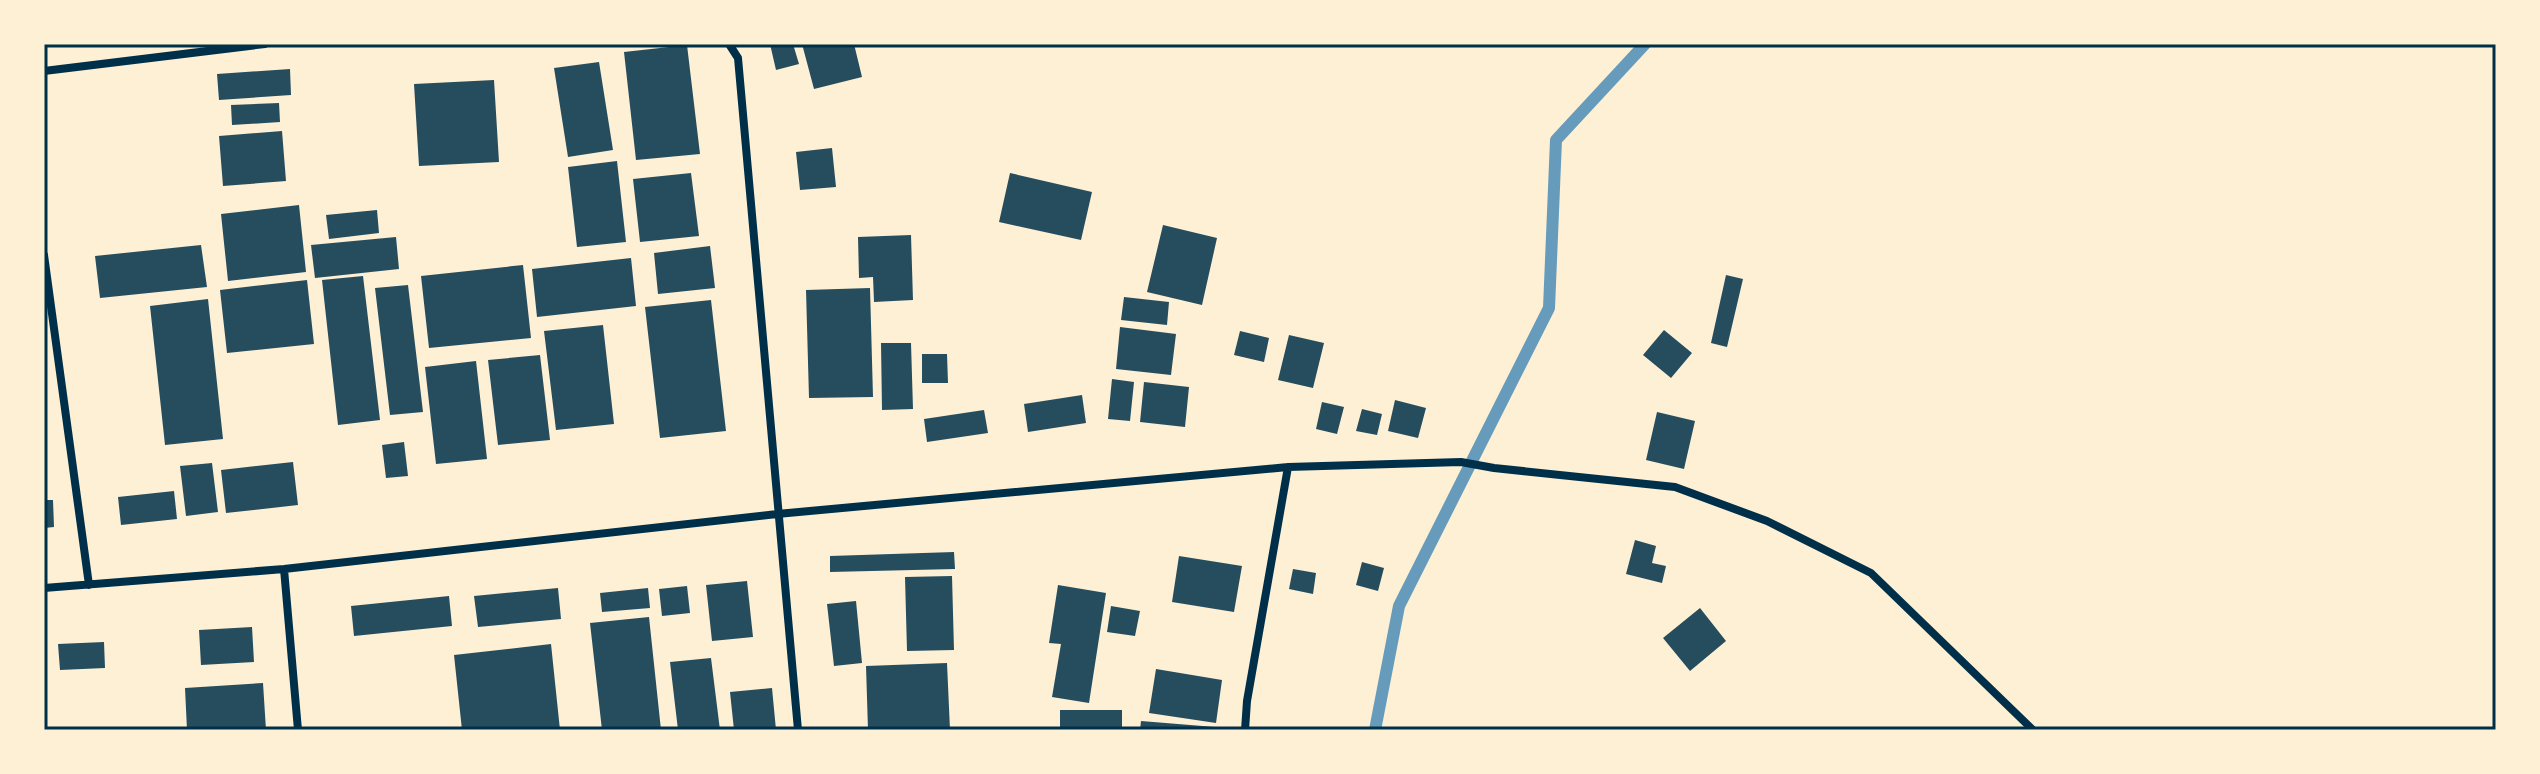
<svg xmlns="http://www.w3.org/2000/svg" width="2540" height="774" viewBox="0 0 2540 774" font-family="'Fira Sans Condensed',sans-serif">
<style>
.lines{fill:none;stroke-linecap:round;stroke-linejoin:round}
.stream{stroke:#669bbc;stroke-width:12}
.building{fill:#264d5e}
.minor{stroke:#003049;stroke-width:8}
.neatline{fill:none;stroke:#003049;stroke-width:3}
</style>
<rect width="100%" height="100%" fill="#fdf0d5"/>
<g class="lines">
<path class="stream" d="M1375,730L1399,606L1549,308L1556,140L1645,44"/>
</g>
<path class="building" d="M770,44H793L799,64L776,70Z
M802,44H854L862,77L814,89Z
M687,45L700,154L636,160L624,52Z
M599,62L613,150L568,157L554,68Z
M290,69L291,95L219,100L217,74Z
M494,80L499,162L419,166L414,84Z
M279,103L280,122L232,125L231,105Z
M282,131L286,181L223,186L219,136Z
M832,148L836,187L800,190L796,152Z
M617,161L626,242L577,247L568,167Z
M691,173L699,236L640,242L633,179Z
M1010,173L1092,192L1081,240L999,222Z
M299,205L306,272L228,281L221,214Z
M377,210L379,233L329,239L326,215Z
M1163,225L1217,238L1202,305L1147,292Z
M911,235L913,300L874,302L873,277L859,278L858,237Z
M396,237L399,269L315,278L311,245Z
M201,245L207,287L100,298L95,256Z
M710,246L715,288L658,294L654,253Z
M631,258L636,306L537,317L532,269Z
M523,265L531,338L429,348L421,276Z
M1726,275L1743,279L1727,347L1711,343Z
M363,276L380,420L338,425L322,280Z
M307,280L314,344L227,353L220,290Z
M408,285L423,412L390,415L375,288Z
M870,288L873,397L809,398L806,290Z
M1124,297L1169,302L1167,325L1121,320Z
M208,299L223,439L165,445L150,306Z
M711,300L726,431L660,438L645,307Z
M603,325L614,424L556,430L544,331Z
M1120,327L1176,334L1171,375L1116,369Z
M1664,330L1692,353L1671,378L1643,355Z
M1240,331L1269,338L1264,362L1234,355Z
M1289,335L1324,343L1313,388L1278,380Z
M881,343H911L913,409L882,410Z
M922,354H947L948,383H922Z
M540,355L550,440L498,445L488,360Z
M476,361L487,459L436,464L425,367Z
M1112,379L1134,382L1130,421L1108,419Z
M1144,382L1189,387L1185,427L1140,422Z
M1082,395L1086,423L1028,432L1024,404Z
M1395,400L1426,408L1418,438L1388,431Z
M1322,402L1344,407L1337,434L1316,429Z
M1362,409L1382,414L1377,435L1356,431Z
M984,410L988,433L927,442L924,419Z
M1657,412L1695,421L1684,469L1646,460Z
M404,442L408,476L386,478L382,445Z
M293,462L298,505L226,513L221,470Z
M212,463L218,512L186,516L180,466Z
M174,491L177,519L121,525L118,497Z
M44,500H53L54,527L44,528Z
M1635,540L1656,546L1652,563L1666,566L1662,583L1626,574Z
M954,552L955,569L830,572V556Z
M1179,556L1242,566L1234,612L1172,602Z
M1362,562L1384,568L1378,591L1356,585Z
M1293,569L1316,573L1313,594L1289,589Z
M952,576L954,650L907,651L905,577Z
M747,581L753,637L712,641L706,585Z
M1058,585L1106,593L1089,703L1052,697L1061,644L1049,643Z
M687,586L690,613L662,616L659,589Z
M558,588L561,619L478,627L474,596Z
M648,588L650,608L602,612L600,593Z
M449,596L452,626L354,636L351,606Z
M856,601L862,663L834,666L827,604Z
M1111,606L1140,611L1135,636L1107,632Z
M1700,608L1726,641L1690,671L1663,638Z
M649,617L661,730H602L590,623Z
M252,627L254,662L201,665L199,630Z
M104,642L105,668L60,670L58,644Z
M551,644L560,730H462L454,655Z
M711,658L720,730H678L670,662Z
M947,663L950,730H868L866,666Z
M1156,669L1222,680L1216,723L1149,713Z
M263,683L266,730H187L185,688Z
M772,688L776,730H734L730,692Z
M1060,710H1122V730H1060Z
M1141,721L1227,728V730H1140Z"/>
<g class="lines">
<path class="minor" d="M729,44L738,58L798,730
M44,71L265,44
M44,255L89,585
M284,569L298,730
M44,588L284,569L777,514L1288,467L1461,462L1494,468L1675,487L1767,521L1871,573L2033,730
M1245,730L1247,701L1288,467"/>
</g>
<rect width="2540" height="774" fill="none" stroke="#fdf0d5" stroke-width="92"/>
<rect x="46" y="46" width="2448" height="682" class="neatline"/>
</svg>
